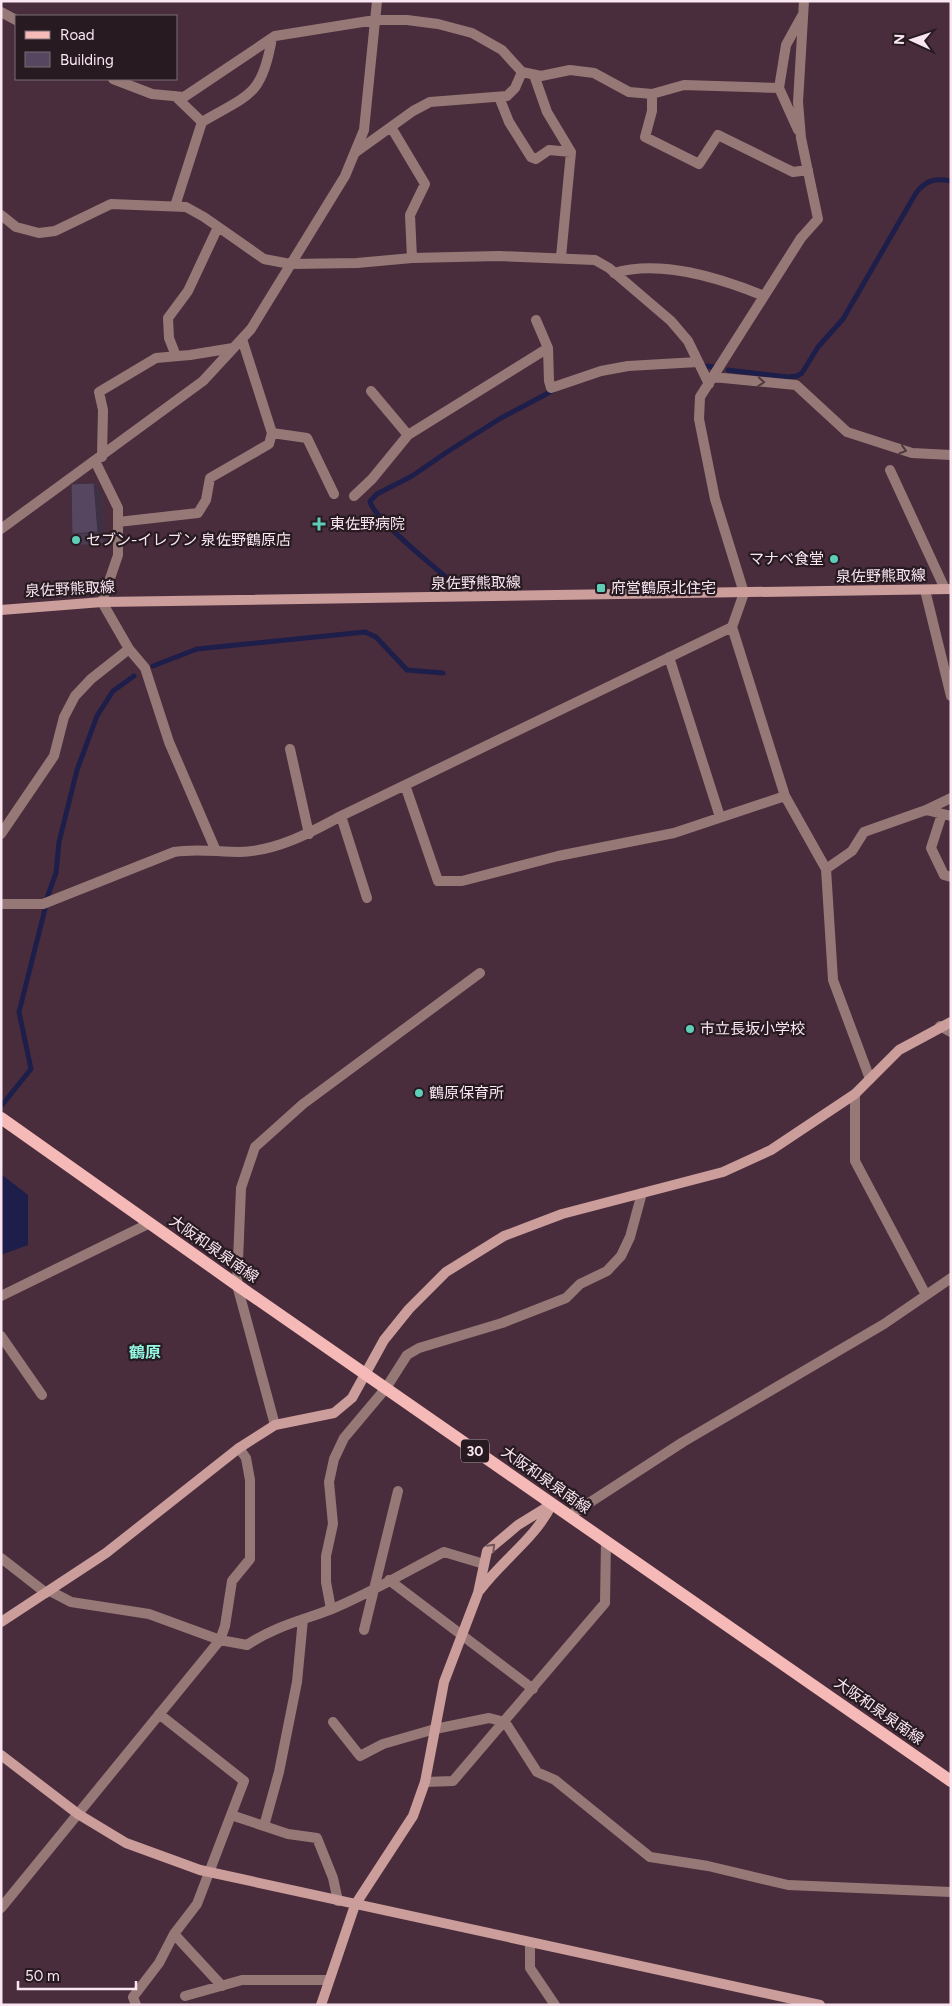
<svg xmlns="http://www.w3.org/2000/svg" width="952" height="2006" viewBox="0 0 952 2006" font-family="Figtree,'Noto Sans JP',sans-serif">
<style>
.water{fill:#1e1e4b}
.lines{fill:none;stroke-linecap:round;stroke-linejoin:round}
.stream{stroke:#1e1e4b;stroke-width:5}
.street{stroke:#967977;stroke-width:10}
.secondary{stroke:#cb9d9b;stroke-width:10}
.primary{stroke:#f5b9b7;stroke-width:12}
.wall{fill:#4b3c53}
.shaded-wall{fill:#3d3143}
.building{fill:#574660;stroke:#3d3143}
.oneway{stroke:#4e3b3f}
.oneway2{stroke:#715558}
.poi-dot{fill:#5eceb8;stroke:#271a21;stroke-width:2}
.labels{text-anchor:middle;stroke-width:4.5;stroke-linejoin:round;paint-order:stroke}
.shield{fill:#271a21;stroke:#bba9b2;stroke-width:1}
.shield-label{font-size:14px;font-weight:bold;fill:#fae6f0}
.poi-label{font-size:15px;fill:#fae6f0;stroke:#271a21;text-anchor:start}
.street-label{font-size:15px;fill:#fae6f0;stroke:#271a21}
.neighbourhood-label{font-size:16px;font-weight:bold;fill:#93f7e2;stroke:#271a21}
</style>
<rect width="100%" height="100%" fill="#4a2d3c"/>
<path class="water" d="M1,1174L28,1195V1245L1,1255Z"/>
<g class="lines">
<path class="stream" d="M706,366L714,367
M728,370L788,377L797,376L802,373L818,347L843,319L916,193C926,180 935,178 951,181
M459,588C443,574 372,518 370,501L377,494L412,476L447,452L501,418L554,390
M153,666L197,649L365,632L376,637L407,670L443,673
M47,898L56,873L59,842L77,770L97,716L113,691L134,676
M2,1105L31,1069L19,1012L45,909"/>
<path class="street" d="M1,12L16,20
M534,75L547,112L571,152L561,257
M113,79L152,94L184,97L275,36L375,20H407L438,24L472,33L502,50L522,72L541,76L570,70L594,73L629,92L652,94L684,85L779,88
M652,94V111L645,137L699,164L718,135L793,172L808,170
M175,96L202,122
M499,97L509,122L531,157L536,159L549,150L571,152
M391,127L425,184L410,215L412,258
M798,130L779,88L786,45L802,16
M356,152L413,111L430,102L507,96L515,88L522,72
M175,206L202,122C250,94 262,96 272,38
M1,215L16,227L39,233L55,231L111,204L186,207L204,217L264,259L290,264L357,263L412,258L499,256L595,260L609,268L671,321L688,341L709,384
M614,273C661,259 720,278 764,296
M536,320L548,348L549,381L551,388L601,371L628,366L698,362
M176,356L169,338L168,318L188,291L218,227
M713,377L796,385L847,432L912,453L951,455
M371,391L408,435L548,348
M272,433L307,438L334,494
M102,457L103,410L99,392L156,358L190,355L233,348
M890,470L945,589
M354,496L372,479L408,435
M118,522L198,513L206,500L210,478L269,444L272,433L242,339
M1,529L203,381L251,329L345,176L364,130L377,1
M925,590L951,696
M732,627L785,796L826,869L833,980L870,1079
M129,649L145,668L169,742L216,851
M669,657L720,817
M290,749L309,834
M405,785L438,881H462L558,856L674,833L785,796
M926,810L951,798
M942,814L931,848L944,875L951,877
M341,816L367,898
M1,834L54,756L64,717L75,696L91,679L129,649L102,602L118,555V508L95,461
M826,869L852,851L864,832L926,810L951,816
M1,904H43L174,852C196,848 217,852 240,852C276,851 310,833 341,816L732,627L744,593L715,499L699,419L700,397L801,238L818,219L801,138L798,102L804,1
M940,1026L951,1032
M855,1094V1161L926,1295
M1,1296L150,1223
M1,1336L42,1395
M275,1425L237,1285L241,1188L255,1147L303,1104L480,973
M569,1516L683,1442L884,1324L951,1278
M1,1558L46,1593
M389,1580L533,1689
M50,1591L71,1602L149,1614L220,1640L247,1645C275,1626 301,1621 332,1609C371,1593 407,1571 444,1552L484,1564
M331,1609L326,1582V1556L333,1524L329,1482L334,1459L344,1438L386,1388L407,1355L419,1348L502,1323L566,1298L580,1284L607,1271L621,1256L630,1237L642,1193
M364,1630L398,1491
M159,1714L244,1781L231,1815
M333,1722L360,1756L383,1744L435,1729L489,1718L505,1722L537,1772L555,1780L650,1857L708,1866L788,1885L951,1892
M425,1782L453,1781L605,1603L606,1541
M264,1826L288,1834L317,1838L333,1878L338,1901
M1,1908L220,1640L225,1626L232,1581L250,1559V1480L246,1458L239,1448
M174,1934L222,1986
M530,1943V1968L555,2005
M185,1996L242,1980H329
M136,2005L133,1997L159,1963L174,1934L197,1904L231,1815L264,1826L279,1772L297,1682L303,1619"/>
<path class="secondary" d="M1,610L102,602L951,589
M480,1590C503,1559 535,1539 552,1504
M1,1622L106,1553L239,1448L275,1425L334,1413L352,1398L384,1340L409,1309L446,1272L504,1236L562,1214L723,1172L771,1150L855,1094L899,1050L951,1022
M1,1755L78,1814L126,1843L200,1870L820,2005
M321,2005L355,1905L413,1816L425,1782L444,1682L478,1593L487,1551L518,1525L552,1504"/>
<path class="primary" d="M1,1118L237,1285L951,1781"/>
</g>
<path class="wall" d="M102,493L105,543L79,545L72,534Z"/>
<path class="shaded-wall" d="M94,483L102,493L105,543L98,532Z"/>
<path class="building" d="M94,483L98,532L72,534L71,484Z"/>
<defs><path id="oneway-chevron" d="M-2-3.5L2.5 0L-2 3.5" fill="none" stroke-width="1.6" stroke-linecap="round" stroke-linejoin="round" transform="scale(1.25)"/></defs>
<g class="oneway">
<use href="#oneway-chevron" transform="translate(761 382) rotate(5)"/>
<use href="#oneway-chevron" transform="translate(903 450) rotate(17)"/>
</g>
<use class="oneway2" href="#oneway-chevron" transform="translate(492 1547) rotate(-46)"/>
<g class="poi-dot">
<path d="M316.5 516.5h5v5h5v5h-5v5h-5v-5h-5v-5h5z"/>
<circle cx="76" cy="540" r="5"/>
<circle cx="834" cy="559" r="5"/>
<rect x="596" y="583" width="10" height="10" rx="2.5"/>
<circle cx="690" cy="1029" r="5"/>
<circle cx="419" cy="1093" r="5"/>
</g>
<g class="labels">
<rect class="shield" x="461" y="1439.5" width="28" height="23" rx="4"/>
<g class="shield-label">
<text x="475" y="1456">30</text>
</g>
<g class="poi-label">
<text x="330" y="529">東佐野病院</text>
<text x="86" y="545">セブン-イレブン 泉佐野鶴原店</text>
<text x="824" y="564" text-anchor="end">マナベ食堂</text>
<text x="611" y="593">府営鶴原北住宅</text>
<text x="700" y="1034">市立長坂小学校</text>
<text x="429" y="1098">鶴原保育所</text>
</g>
<g class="street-label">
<text transform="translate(881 576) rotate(-1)" y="5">泉佐野熊取線</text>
<text transform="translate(476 583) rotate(-1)" y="5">泉佐野熊取線</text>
<text transform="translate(70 589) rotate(-3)" y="5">泉佐野熊取線</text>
<text transform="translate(214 1249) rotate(35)" y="5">大阪和泉泉南線</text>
<text transform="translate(546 1480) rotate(35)" y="5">大阪和泉泉南線</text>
<text transform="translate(879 1711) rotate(35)" y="5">大阪和泉泉南線</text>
</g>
<g class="neighbourhood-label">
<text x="145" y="1358">鶴原</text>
</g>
</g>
<rect width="952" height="2006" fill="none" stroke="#fae6f0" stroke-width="5"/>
<rect x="15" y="15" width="162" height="65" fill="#271a21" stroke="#7b6c74"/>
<rect x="25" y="31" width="25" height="8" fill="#f5b9b7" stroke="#7b6c74"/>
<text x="60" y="40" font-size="15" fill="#fae6f0">Road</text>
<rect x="25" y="52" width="25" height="15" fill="#574660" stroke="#7b6c74"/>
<text x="60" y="65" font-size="15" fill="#fae6f0">Building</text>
<g transform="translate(912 40) rotate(273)" stroke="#271a21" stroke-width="4" paint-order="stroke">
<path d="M0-4L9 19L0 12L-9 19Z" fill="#fae6f0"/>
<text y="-8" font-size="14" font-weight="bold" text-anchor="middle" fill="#fae6f0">N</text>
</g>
<path d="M18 1981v8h118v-8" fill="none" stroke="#fae6f0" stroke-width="2.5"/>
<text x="25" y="1981" font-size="15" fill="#fae6f0" stroke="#271a21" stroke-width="4" paint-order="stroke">50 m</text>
</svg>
